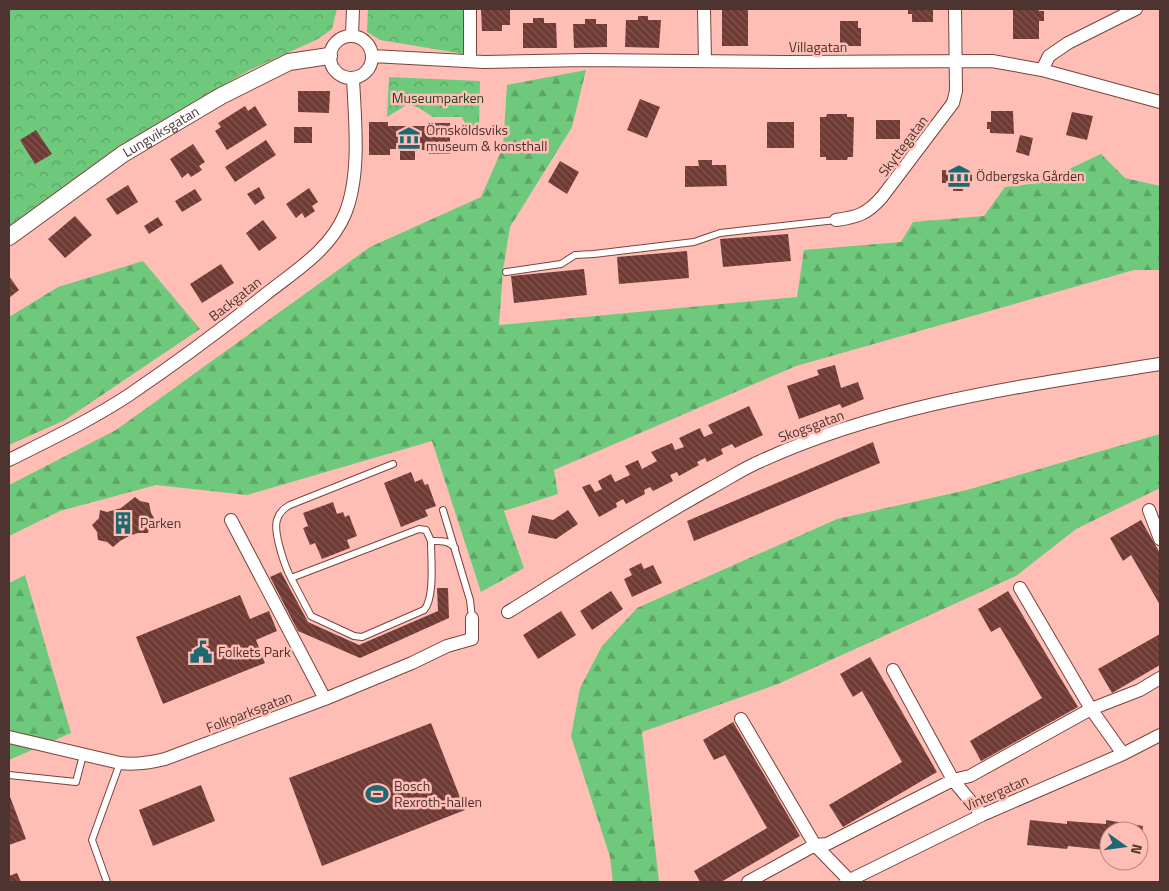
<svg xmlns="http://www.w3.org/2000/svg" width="1169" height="891" viewBox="0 0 1169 891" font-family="'Titillium Web',sans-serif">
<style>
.forest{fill:url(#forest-firs)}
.park{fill:url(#park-crowns)}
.building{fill:url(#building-back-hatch)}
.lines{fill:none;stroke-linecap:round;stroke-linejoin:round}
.service-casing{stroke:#79433c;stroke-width:8}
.minor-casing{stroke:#79433c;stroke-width:14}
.tertiary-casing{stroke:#79433c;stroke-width:18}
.service{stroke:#fff;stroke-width:6}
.minor{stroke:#fff;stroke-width:12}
.tertiary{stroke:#fff;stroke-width:16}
.labels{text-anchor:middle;stroke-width:5;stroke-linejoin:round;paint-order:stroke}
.street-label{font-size:14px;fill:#4d3430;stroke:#ffbeb5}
.park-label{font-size:14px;fill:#1f4626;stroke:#ffbeb5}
.poi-label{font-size:14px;fill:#4d3430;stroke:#ffbeb5;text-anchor:start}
</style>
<defs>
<pattern id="forest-firs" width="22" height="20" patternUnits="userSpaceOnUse" patternTransform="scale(1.25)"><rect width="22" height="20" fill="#6ec97c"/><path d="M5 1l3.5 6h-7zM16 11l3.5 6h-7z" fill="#5da466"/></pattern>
<pattern id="park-crowns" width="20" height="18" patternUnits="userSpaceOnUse" patternTransform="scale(1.25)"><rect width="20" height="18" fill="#6ec97c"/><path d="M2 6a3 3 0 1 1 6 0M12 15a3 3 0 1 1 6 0" fill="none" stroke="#5da466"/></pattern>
<pattern id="building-back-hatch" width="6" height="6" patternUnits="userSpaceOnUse" patternTransform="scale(1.25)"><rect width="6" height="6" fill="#6f3a34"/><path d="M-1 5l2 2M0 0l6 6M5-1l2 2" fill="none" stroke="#815550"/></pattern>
</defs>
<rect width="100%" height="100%" fill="#ffbeb5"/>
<path class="forest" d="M586,70L572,127L510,227L503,270L499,325L797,297L804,250L901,242L913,222L984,216L1005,187L1039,183L1101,154L1125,178L1160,186V270H1134L796,366L554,470L558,494L504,511L524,568L481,592L432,441L247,495L156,485L60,511L9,536V485L116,430L370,247L481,197L503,147L507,85Z
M143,261L200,329L65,420L9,445V317L58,287Z
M1160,434V488L1076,529L1016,576L778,684L642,732L659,882H613L610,857L571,736L580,688L602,646L637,608L837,519L967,490Z
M25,575L71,733L9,760V583Z"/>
<path class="park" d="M9,9H337L332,29L318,39L248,71L177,112L9,231Z
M368,9H463L464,54L380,40L367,32Z
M389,77L480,81L479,128H467L462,117H433L419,108L408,104L387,117Z"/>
<path class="building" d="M481,9H510V25H502V31H482Z
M722,9H748V46H722Z
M908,9H933V22H912V14H908Z
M1013,9H1039V11H1044V21H1039V39H1013Z
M638,16H648V20H661L659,48L625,47L626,20H638Z
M533,18H544V23H556L557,48H523V23H533Z
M585,19H596V24H607V47L574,48L573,24H585Z
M840,21H858V28H861V46H840Z
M298,91H330L329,113L298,112Z
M640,99L660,107L647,138L627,130Z
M245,106L248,111L255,106L267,125L227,150L215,131L221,127L218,123Z
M991,111H1013L1014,134L990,133V129H987V122H991Z
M1072,112L1093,116L1087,140L1066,135Z
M827,114H847V117H854L853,157H848L847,160H826V157H820V117H826Z
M876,120H900V139H876Z
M369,122H388V126H430V123H450V154H429V150H415V160H400V149H390V155H369Z
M767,122H794V148H767Z
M294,127H312V143H294Z
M36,130L52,154L35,164L20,140Z
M1020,135L1033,138L1029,156L1016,152Z
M266,140L276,155L235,182L225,167Z
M193,144L205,162L199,166L202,170L191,177L188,173L182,178L170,159Z
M698,160H712V165H726L727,186L685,187V166H699Z
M560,161L579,172L567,194L548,182Z
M942,170H972V183H963V191H953V183H942Z
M128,185L138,202L117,215L106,199Z
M259,187L265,198L255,205L247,194Z
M309,188L318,202L312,206L315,211L305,218L302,213L296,218L286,204Z
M195,189L202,200L182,212L175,201Z
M75,216L92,235L65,258L48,239Z
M158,217L163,225L149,234L144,226Z
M263,220L277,238L259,251L246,233Z
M788,234L791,261L723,267L720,239Z
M687,251L689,278L619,284L617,257Z
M221,264L234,283L202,303L190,284Z
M584,269L587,295L514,303L511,276Z
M9,276L19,290L9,298Z
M835,365L841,388L858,382L864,399L842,408L840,404L799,419L787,386L819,375L817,370Z
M749,406L763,435L735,448L732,444L721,449L723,454L707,462L705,458L697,462L699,465L679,476L677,472L670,475L673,481L653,491L650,487L644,490L645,494L626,504L623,499L616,503L617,507L599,517L582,487L590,484L595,492L602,489L598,481L611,474L615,482L630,475L625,466L638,460L642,469L657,461L651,452L672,443L675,450L684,447L679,438L700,428L704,437L713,433L708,425Z
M873,442L880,463L694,541L687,521Z
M411,472L415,482L422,479L425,485L428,484L436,506L425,510L428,516L401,527L384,483Z
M135,497L140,501L149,503L151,513L154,518L150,524L148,533H138L129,536L120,541L113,547L107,542L98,540L97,532L92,525L99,518L100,510L107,512L121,508Z
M333,502L337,514L343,512L345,517L349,515L357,536L347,540L350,548L322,559L315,543L310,545L303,528L308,526L303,513Z
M568,510L578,524L556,539L528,533L532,515L553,520Z
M1141,520L1160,553V605L1131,555L1123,561L1110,538Z
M641,563L644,569L653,565L662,583L632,597L624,579L632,575L629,569Z
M281,572L308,622L359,645L438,611L437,588H448L449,618L360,658L298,631L270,577Z
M611,591L623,609L592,630L580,611Z
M1008,591L1078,707L981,761L970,741L1042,698L1000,627L991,632L978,609Z
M240,595L250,619L269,611L277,631L256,640L265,663L163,704L136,637Z
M561,611L576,635L538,659L523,635Z
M1160,634V665L1112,693L1098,669Z
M870,657L937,772L843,827L829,805L902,762L862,691L853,697L840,674Z
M733,722L800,836L721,882H700L694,871L767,828L725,755L714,760L703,740Z
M431,723L465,810L322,866L289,778Z
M201,785L215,821L153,846L139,810Z
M9,794L26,839L9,845Z
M1030,820L1067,824V821L1106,824V820L1143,826L1141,850H1139V831H1109V847L1105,846V850L1068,846L1067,849L1027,845Z
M17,873L21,882H9V876Z"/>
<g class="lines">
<defs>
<path id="service" d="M506,272L561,264L575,255L594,254L694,242L720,233L836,220
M393,464L290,505C284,508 279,513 277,520C273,532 285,567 291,578L419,529L426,530L431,541C440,541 449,540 455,548
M443,510L470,600L472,618
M291,578L311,616L354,636L362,637L424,610C435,598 431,558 431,541
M9,775L76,782L83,755
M107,882L92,840L120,763"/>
<path id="minor" d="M470,9V61
M704,9L705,61
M352,35L353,9
M330 57a21 21 0 1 1 42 0a21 21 0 1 1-42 0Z
M372,56L484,62L586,60L786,62L992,61L1042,70L1160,102
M1042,70L1049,56L1068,43L1136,9
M836,220C858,217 867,214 882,197L953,103L956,91L955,9
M9,460C49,440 91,420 129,395C176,363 222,329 266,294C295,271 330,250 345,214C361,175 355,120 353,79
M1149,510L1160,539
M231,520L325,699
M1020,588L1091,709L1140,690L1160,678
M508,612C576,570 642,526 711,488C728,479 744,468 761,461C888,403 1024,386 1160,364
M893,670L953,780L982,815
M741,719L815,845L850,881
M9,737L120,763C136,765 149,763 165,759L325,699L412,663L447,646L472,639V618
M748,882L815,845L827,844L953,780L970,776L1091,709L1123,754
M846,882L982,815L1123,754L1160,735"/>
<g id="tertiary">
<path id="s1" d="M9,237L123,154L221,96L289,62L329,56"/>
</g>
</defs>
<use href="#service" class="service-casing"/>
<use href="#minor" class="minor-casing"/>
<use href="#tertiary" class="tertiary-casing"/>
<use href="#service" class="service"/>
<use href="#minor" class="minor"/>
<use href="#tertiary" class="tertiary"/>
</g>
<defs>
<symbol id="museum-bare" viewBox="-9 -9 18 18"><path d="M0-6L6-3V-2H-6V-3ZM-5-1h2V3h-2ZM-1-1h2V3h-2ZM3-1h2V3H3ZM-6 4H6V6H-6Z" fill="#1e6872" stroke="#ffbeb5" stroke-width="2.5" paint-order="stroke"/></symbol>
<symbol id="building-bare" viewBox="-9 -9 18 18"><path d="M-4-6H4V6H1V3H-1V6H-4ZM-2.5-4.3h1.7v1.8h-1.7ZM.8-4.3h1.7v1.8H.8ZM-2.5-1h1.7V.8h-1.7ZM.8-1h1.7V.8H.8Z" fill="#1e6872" stroke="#ffbeb5" stroke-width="2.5" paint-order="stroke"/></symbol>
<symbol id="civic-bare" viewBox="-9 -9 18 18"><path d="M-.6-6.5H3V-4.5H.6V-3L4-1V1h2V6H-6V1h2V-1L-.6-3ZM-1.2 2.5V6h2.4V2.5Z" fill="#1e6872" stroke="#ffbeb5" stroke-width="2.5" paint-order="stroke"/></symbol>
<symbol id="stadium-bare" viewBox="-9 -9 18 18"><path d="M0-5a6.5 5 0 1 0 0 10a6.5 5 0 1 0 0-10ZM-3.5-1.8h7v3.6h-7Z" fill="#1e6872" stroke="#ffbeb5" stroke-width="2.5" paint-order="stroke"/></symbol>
</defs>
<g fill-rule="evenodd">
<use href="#museum-bare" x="393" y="122" width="32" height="32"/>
<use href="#museum-bare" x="943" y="160" width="32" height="32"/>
<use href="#building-bare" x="107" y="507" width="32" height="32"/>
<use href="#civic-bare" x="185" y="636" width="32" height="32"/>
<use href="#stadium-bare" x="361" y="778" width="32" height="32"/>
</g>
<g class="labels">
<g class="street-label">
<text x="818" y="52">Villagatan</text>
<text dy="5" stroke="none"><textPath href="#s1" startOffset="185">Lungviksgatan</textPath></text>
<text transform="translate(903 146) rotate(-53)" y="5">Skyttegatan</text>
<text transform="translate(235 299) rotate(-38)" y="5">Backgatan</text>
<text transform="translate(811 426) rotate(-20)" y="5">Skogsgatan</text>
<text transform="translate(249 712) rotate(-21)" y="5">Folkparksgatan</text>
<text transform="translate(996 793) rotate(-24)" y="5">Vintergatan</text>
</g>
<g class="park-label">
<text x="438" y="103">Museumparken</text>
</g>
<g class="poi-label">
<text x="426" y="135">Örnsköldsviks<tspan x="426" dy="16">museum &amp; konsthall</tspan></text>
<text x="976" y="181">Ödbergska Gården</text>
<text x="140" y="528">Parken</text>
<text x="218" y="657">Folkets Park</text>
<text x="394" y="791">Bosch<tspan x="394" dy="16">Rexroth-hallen</tspan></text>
</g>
</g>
<rect width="1169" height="891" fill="none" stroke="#4d3430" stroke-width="20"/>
<g transform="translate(1124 846) rotate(104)"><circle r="24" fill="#ffbeb5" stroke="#b88780"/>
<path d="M0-4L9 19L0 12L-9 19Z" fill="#1e6872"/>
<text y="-8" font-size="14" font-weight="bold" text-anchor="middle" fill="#4d3430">N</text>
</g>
</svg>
